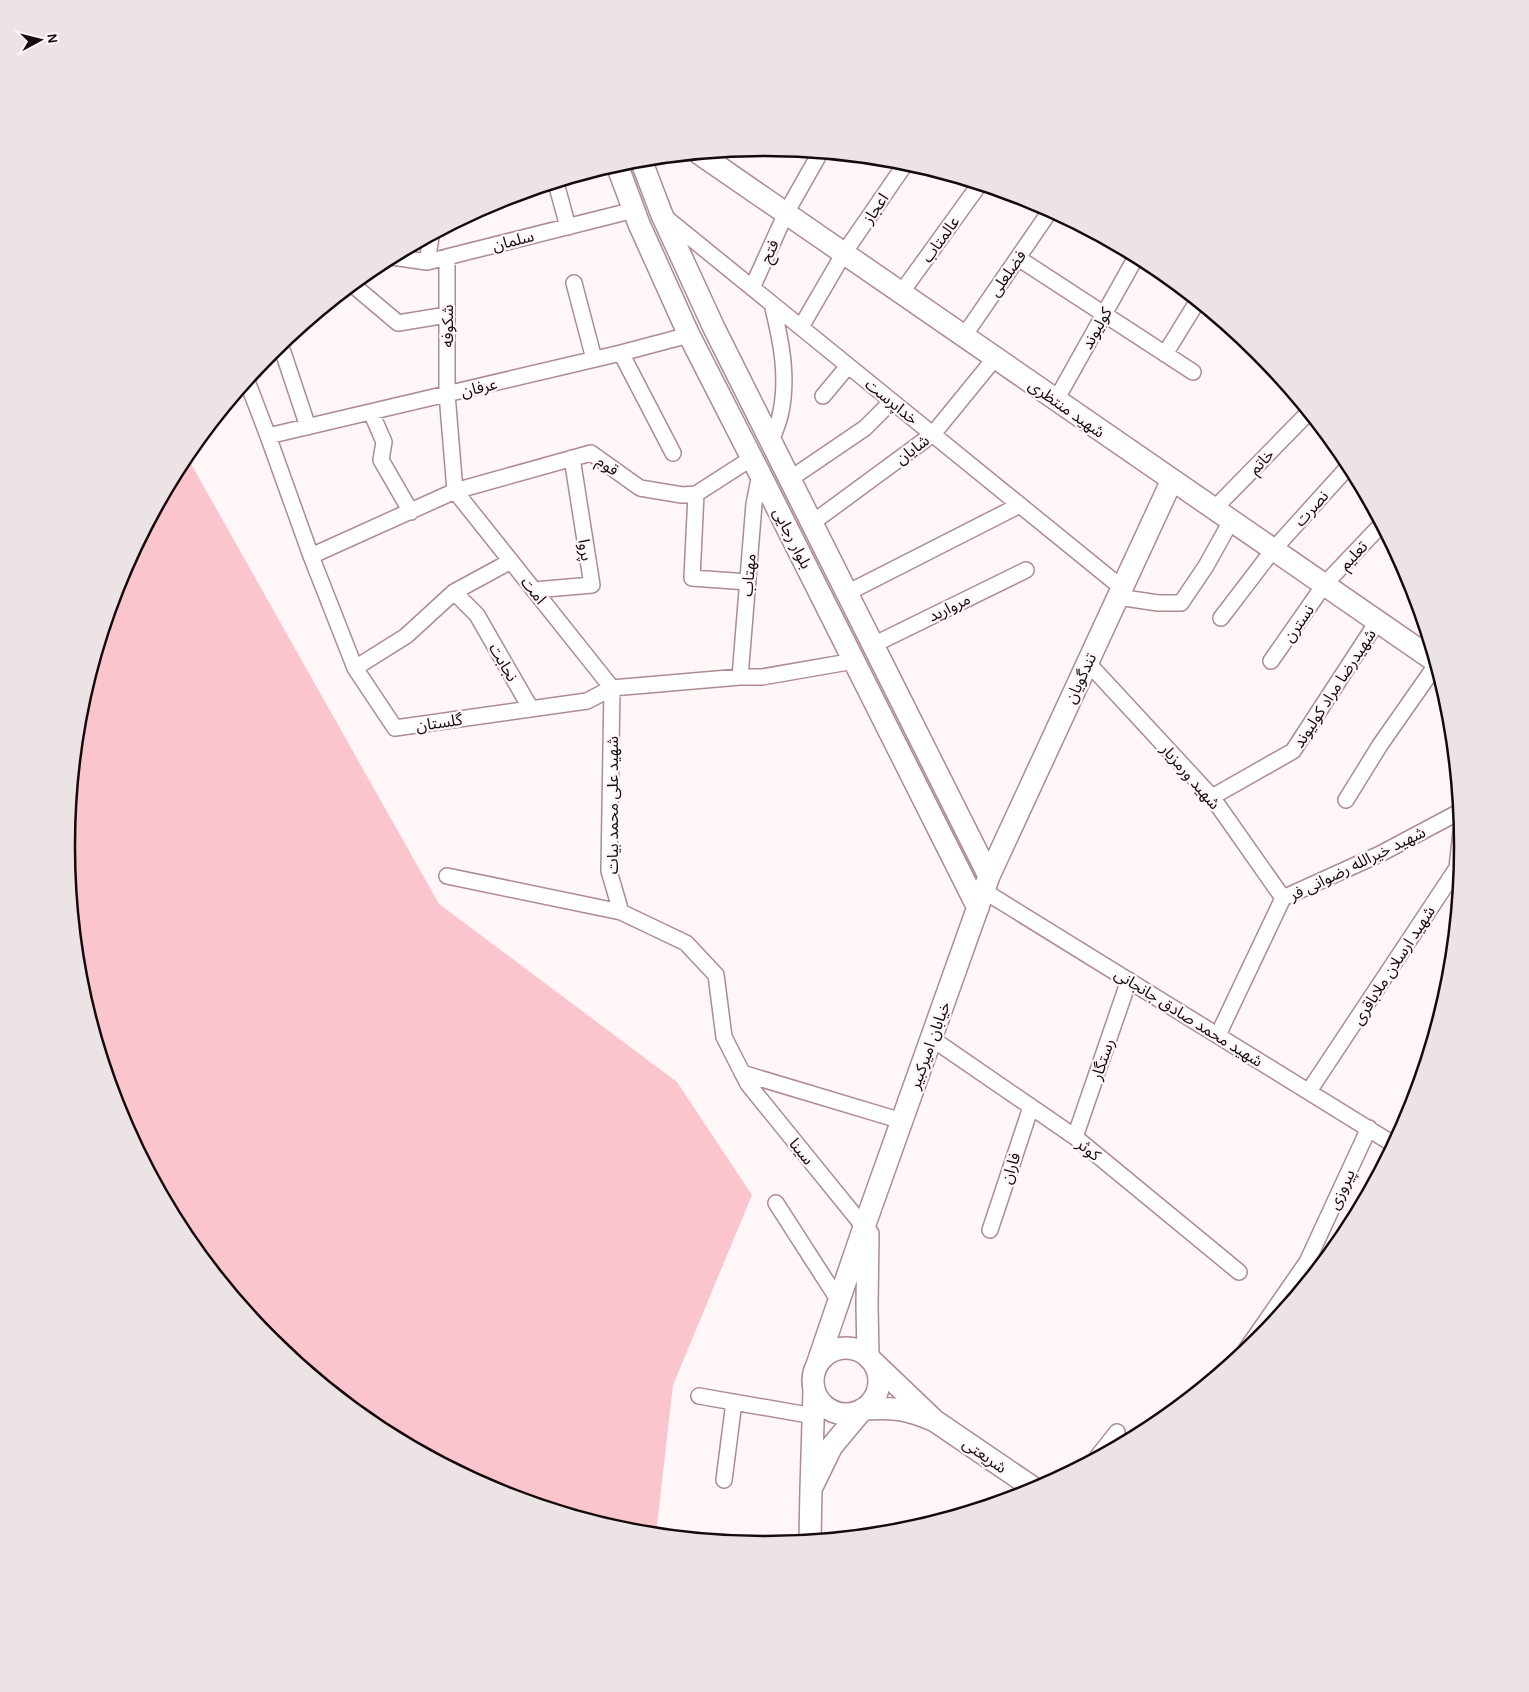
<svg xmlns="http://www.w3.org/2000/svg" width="1529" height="1692" viewBox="0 0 1529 1692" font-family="Karla,'Noto Sans Arabic',sans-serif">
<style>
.garden{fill:#fac5cd}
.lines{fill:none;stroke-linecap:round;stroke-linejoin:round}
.street-casing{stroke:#ae8b91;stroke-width:18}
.secondary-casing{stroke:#ae8b91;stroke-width:24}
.street{stroke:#fff;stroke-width:15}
.secondary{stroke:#fff;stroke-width:21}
.labels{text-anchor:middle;stroke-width:4.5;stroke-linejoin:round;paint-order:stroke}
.street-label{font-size:16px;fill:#160a0c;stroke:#fef6f7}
.rim{fill:none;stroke:#160a0c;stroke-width:2.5}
</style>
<rect width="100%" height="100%" fill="#fef6f7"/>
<path class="garden" d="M186,455L439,904L677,1082L752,1195L673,1385L656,1534L628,1531L497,1491L376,1426L271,1340L184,1234L119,1113L80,982L66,846L80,710L120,579Z"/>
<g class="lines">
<defs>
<path id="street" d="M556,183L568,227
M665,217L1122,588
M392,257L427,262L634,210
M447,257V394L455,491L612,688L609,871L621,912L686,943L716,975L724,1037L748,1084L864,1227
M1018,258L1193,372
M427,262L431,237
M574,283L594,359
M353,285L398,323L447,315
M752,288L786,213L820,153
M901,293L979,185
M801,327L844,253L906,163
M964,336L1050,211
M283,352L308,427
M621,353L673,453
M1165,354L1197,302
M247,381L268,436L311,556L355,668L395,728L587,701L612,688L740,677H762L854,661
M823,396L848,366
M1056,400L1136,257
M371,412L384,442L381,460L411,512
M268,436L621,353L689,335
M771,442C774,433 778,424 780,416C789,378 781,340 772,304
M790,479L865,428L892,401
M696,494L692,578L748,582
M1214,509L1308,413
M812,523L933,434L995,358
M311,556L455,491L591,453L640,488L682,495L696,494L752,458
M534,590L592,585L572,458
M454,592L477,615L531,709
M847,593L1020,505
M1118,597L1158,603H1181L1206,566L1231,521
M1221,618L1273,550L1349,466
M873,645L1026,570
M1271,661L1324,585L1381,525
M1088,663L1212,797L1283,898
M355,668L406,636L454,592L511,561
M740,677L754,504L760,474
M1212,797L1293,751L1377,622
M1346,800L1380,745L1436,665
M447,876L621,912
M984,891L1393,1144
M1218,1035L1283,898L1380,854L1459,812
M931,1038L1075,1137L1239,1272
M742,1073L902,1121
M1309,1091L1457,868L1461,832
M1075,1137L1129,980
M776,1203L839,1301
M990,1230L1031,1107
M1246,1350L1307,1262L1369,1128
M699,1396L814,1416
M1098,1456L1117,1432
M724,1480L734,1402"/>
<path id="secondary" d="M700,154L1435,661
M641,160L662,215L714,328L989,876
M617,165L639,224L689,335L760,474L978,908
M813 1381a33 33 0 1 1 66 0a33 33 0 1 1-66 0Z
M817,1365L864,1227L989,876L1172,480
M814,1390L811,1489L832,1446L863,1409C894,1407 907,1409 935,1421L868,1357L867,1305L868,1234
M935,1421L1035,1489
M810,1540L811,1489"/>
</defs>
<use href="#street" class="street-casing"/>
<use href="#secondary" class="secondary-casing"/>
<use href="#street" class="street"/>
<use href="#secondary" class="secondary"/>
</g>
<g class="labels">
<g class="street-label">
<text transform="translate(875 208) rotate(-56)" y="6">اعجاز</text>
<text transform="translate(940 239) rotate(-54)" y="6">عالمتاب</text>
<text transform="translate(513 240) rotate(-14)" y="6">سلمان</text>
<text transform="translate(769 251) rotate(-66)" y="6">فتح</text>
<text transform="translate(1007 273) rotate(-55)" y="6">فضلعلی</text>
<text transform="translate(447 326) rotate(-90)" y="6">شکوفه</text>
<text transform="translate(1096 328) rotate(-61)" y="6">کولیوند</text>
<text transform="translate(479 387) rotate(-13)" y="6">عرفان</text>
<text transform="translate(892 401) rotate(39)" y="6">خداپرست</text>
<text transform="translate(1067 408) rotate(35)" y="6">شهید منتظری</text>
<text transform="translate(912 449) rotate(-37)" y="6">شایان</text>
<text transform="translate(1261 461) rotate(-46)" y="6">خاتم</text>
<text transform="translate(608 465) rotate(35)" y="6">قوم</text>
<text transform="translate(1311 508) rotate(-48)" y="6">نصرت</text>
<text transform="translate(793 538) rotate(63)" y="6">بلوار رجایی</text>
<text transform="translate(586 550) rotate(81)" y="6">پروا</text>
<text transform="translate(1353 555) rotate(-47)" y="6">تعلیم</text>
<text transform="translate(748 575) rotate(-85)" y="6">مهتاب</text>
<text transform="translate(534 590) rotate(51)" y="6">امت</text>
<text transform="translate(949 607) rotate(-26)" y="6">مروارید</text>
<text transform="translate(1298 623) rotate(-55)" y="6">نسترن</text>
<text transform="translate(504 662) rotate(60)" y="6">نجابت</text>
<text transform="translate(1080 678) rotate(-65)" y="6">تندگویان</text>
<text transform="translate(1334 688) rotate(-57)" y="6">شهیدرضا مراد کولیوند</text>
<text transform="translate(439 722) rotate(-8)" y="6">گلستان</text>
<text transform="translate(1191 776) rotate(49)" y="6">شهید ورمزیار</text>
<text transform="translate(612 805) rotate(-90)" y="6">شهید علی محمد بیات</text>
<text transform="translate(1357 863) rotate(-26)" y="6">شهید خیرالله رضوانی فر</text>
<text transform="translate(1393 965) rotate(-57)" y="6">شهید ارسلان ملاباقری</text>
<text transform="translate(1189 1017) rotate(32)" y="6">شهید محمد صادق جانجانی</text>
<text transform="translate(929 1045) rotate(-70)" y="6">خیابان امیرکبیر</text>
<text transform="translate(1102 1059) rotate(-71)" y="6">رستگار</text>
<text transform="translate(1089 1149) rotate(39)" y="6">کوثر</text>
<text transform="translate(802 1151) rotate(51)" y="6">سینا</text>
<text transform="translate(1010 1168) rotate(-72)" y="6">فاران</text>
<text transform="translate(1341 1189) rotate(-65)" y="6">پیروزی</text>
<text transform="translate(985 1455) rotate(35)" y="6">شریعتی</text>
</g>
</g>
<path d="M0 0H1529V1692H0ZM764 156H765A689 689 0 0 1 1454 845V847A689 689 0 0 1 765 1536H764A689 689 0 0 1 75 847V845A689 689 0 0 1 764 156Z" fill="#ebe3e4" fill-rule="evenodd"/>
<path class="rim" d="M764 156H765A689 689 0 0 1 1454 845V847A689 689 0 0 1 765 1536H764A689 689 0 0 1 75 847V845A689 689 0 0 1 764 156Z"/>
<g transform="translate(40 40) rotate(83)" stroke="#fef6f7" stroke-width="4" paint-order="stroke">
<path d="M0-4L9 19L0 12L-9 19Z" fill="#160a0c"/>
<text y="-8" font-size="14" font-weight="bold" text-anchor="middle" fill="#160a0c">N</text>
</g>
</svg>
